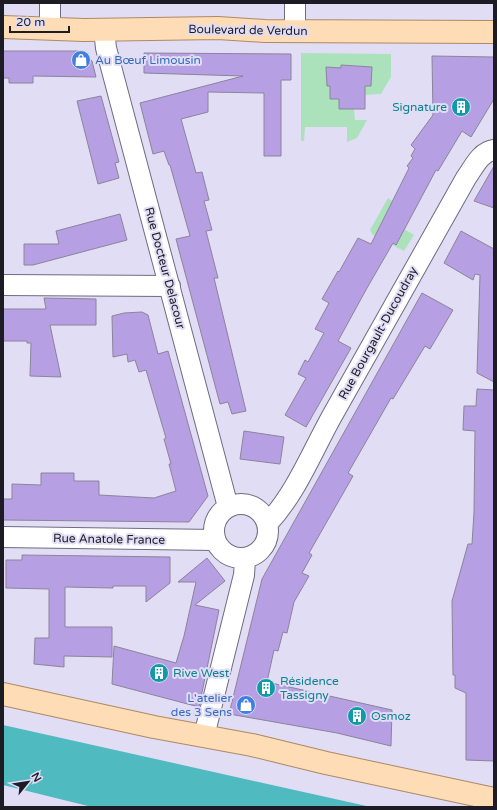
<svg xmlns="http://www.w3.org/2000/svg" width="497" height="810" viewBox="0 0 497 810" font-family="'Varela Round',sans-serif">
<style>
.green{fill:#ace2bb}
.water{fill:#4fbac0}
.building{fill:#b69fe2;stroke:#8b849a}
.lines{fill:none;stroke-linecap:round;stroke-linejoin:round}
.minor-casing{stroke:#706b81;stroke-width:22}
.major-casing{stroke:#af8963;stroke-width:24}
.minor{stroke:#fff;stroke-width:20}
.major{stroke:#fedcb6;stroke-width:22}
.labels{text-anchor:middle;stroke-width:4;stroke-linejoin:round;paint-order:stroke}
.street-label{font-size:12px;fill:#1d1b24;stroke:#e1ddf5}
.shop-label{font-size:12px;fill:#366cbe;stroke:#e1ddf5;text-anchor:start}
.culture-label{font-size:12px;fill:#0d838f;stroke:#e1ddf5;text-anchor:start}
</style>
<rect width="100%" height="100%" fill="#e1ddf5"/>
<path class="green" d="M301,53L391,54V77L381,94L365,95V86H371L372,67L356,68V65H341V68H326L327,86H330V99H339V109H354L355,120H367L357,138L347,142V127H305L304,141H301Z
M388,198L392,201L376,234L395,245L404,229L414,235L404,251L373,235L370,230Z"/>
<path class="water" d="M3,725L371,807H92L3,785Z"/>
<path class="building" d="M3,51H78L92,61L96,77L33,76V83H9V78H3Z
M144,53L291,54V80H281V156H264V93L208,92V112L181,119L196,173L202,172L209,200L204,201L212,230L206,231L218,278H214L246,411L232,414L228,402L220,404L176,239L190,236L170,165H169L164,151L153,154L140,103L243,76L144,73Z
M432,56L494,57V99L471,137L462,131L438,171L436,170L396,245L393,243L367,288L338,341L351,348L306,427L285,415L306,378L298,374L305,360L308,362L324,333L315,329L329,303L322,299L338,271L339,272L358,238L371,244L409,168L407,166L413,158L411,156L415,149L411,145L433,115Z
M341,65L372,67L371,86H365V109H339V99H330V86H327L326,67L341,68Z
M101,96L119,162L115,163L119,178L98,184L77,101Z
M494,166V208L474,201Z
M120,214L127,240L33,265H24V244H59L56,231Z
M461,231L494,249V382L477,373L480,275L475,274L473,280L444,263Z
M422,293L453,310L430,349L425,346L393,399L391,398L348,473L353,476L309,553L312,555L302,573L309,576L294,602L287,633L283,632L278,651L274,650L267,682L392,710L391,746L337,733L229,714L262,579Z
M44,298L96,299V325H50L61,377L30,376L31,343H27V341H3V309H46Z
M142,312L148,315L158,354L168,351L208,496L189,522L3,520V499H12V484L41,485V473H74V481H99V495L154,498L176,491L169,464H171L164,439L166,438L146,370L139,372L135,360L128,362L127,354L113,357L112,316L124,313Z
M477,389L494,390V761L466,760V693L455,688V675H453L452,601L468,544H472L474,512L475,431L463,430L464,406H476Z
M244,431L284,437L280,464L240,459Z
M22,555L170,557V583L146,602V586H113V588L65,587V627H112V657L64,656V667L34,664L35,638H49V589L6,588V560H22Z
M207,558L225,581L195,605L219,610L199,707L112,684L114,646L176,663L184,636L196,582H178Z"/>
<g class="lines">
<defs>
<path id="minor" d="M50,3V29
M104,29L106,48L228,507
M295,31V3
M3,285L170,286
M214 531a27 27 0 1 1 54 0a27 27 0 1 1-54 0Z
M268,523C296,493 312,452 332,416C376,337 422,257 466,178C474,167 480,152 494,150
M3,537L215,540
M204,736L244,575L245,559"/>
<path id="major" d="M3,27L84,30L218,28L265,31L494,32
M3,694L154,727L252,745L326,763L494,799"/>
</defs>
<use href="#minor" class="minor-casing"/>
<use href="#major" class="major-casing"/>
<use href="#minor" class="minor"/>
<use href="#major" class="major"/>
</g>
<defs>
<symbol id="shop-disc" viewBox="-11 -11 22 22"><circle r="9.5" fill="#3f7fe0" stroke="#e1ddf5"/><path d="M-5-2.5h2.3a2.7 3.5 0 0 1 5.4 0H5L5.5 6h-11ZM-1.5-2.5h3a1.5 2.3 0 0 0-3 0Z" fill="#fff"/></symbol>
<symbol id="building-disc" viewBox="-11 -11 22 22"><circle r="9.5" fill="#0f9aa8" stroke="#e1ddf5"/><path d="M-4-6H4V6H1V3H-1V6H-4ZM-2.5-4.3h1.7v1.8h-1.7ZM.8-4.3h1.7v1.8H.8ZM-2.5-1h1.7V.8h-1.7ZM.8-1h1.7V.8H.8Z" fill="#fff"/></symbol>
</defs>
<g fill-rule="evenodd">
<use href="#shop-disc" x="70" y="49" width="22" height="22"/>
<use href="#building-disc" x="450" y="96" width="22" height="22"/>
<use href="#building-disc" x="148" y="662" width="22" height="22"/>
<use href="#building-disc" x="255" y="677" width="22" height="22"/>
<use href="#shop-disc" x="235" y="694" width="22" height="22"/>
<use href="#building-disc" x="346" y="705" width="22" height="22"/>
</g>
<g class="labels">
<g class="street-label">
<text transform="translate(248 30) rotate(1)" y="4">Boulevard de Verdun</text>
<text transform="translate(165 268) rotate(75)" y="4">Rue Docteur Delacour</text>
<text transform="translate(378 333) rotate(-61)" y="4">Rue Bourgault-Ducoudray</text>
<text transform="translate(109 539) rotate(1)" y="4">Rue Anatole France</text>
</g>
<g class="shop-label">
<text x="95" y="64">Au Bœuf Limousin</text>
<text x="232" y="702" text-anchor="end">L'atelier<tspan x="232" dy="14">des 3 Sens</tspan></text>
</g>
<g class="culture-label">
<text x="447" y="111" text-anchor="end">Signature</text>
<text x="173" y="677">Rive West</text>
<text x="280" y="685">Résidence<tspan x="280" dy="14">Tassigny</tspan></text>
<text x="371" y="720">Osmoz</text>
</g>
</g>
<rect width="497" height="810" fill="none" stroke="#1d1b24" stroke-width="8"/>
<g transform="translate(28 782) rotate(60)" stroke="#e1ddf5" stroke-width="3" paint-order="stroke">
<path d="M0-3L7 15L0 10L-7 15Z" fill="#1d1b24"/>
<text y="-6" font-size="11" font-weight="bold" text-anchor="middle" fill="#1d1b24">N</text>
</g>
<path d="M10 26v6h59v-6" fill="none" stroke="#1d1b24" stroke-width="2"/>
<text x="16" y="26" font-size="12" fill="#1d1b24" stroke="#e1ddf5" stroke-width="3" paint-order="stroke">20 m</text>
</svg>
